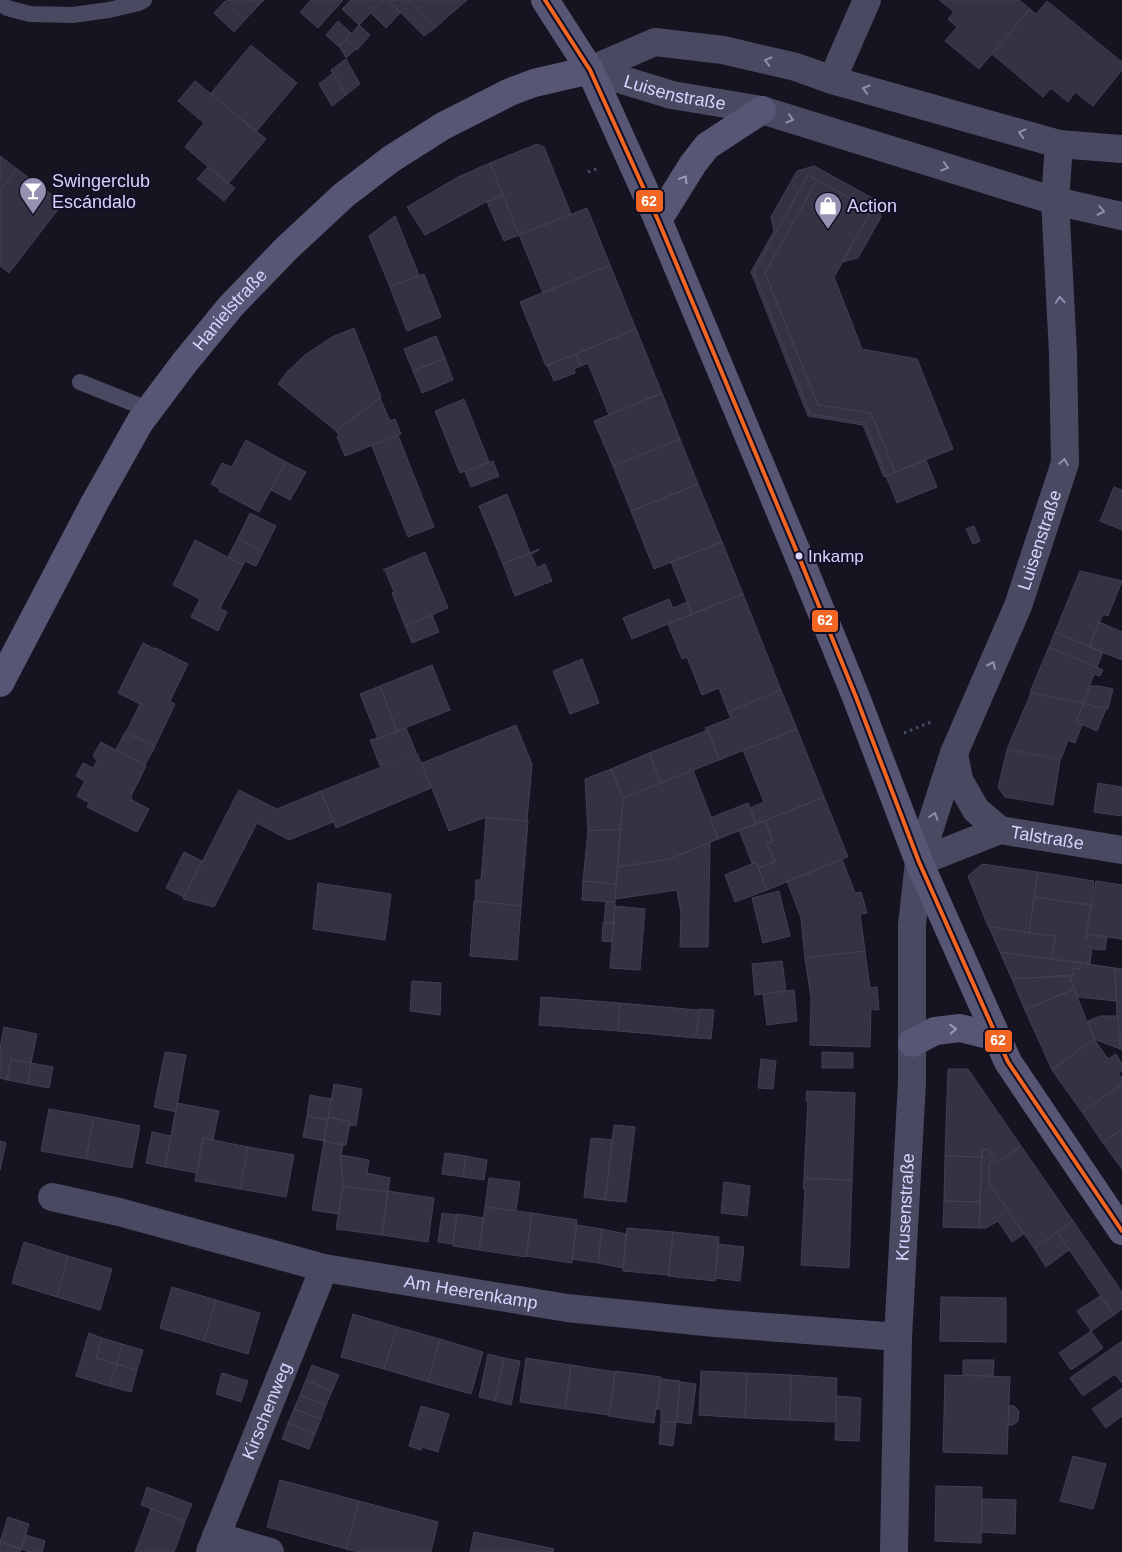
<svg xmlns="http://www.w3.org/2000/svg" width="1122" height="1552" viewBox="0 0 1122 1552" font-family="Helvetica,sans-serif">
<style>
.building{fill:#343243;stroke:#433f54}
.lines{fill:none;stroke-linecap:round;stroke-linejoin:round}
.path{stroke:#44505f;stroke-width:3;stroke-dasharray:2.5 4;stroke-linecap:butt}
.lane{stroke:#4a4962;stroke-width:16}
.street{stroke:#4a4962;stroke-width:28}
.secondary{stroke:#575674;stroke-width:28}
.bus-1-casing{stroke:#130f26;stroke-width:8}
.bus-1{stroke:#f26522;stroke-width:4}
.oneway{stroke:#928eb0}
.oneway2{stroke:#9e9bc0}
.bus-dot{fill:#d9d4ff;stroke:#130f26;stroke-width:2}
.labels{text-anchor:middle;stroke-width:4;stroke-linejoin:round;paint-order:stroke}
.bus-label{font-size:17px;fill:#d9d4ff;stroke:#130f26;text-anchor:start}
.street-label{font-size:18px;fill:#d9d4ff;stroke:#130f26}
.poi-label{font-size:18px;fill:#d9d4ff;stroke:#130f26;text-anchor:start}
.line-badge{stroke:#130f26;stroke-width:2}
.badge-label{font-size:14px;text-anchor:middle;font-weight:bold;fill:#fff}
</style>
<rect width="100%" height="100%" fill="#161421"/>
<path class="building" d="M226,0H253L259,5L245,20Z
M253,0H264L259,5Z
M311,0H343L318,28L300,12Z
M351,0H383L359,25L342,9Z
M383,0H388L400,13L386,28L371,13Z
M388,0H409L436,27L424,36Z
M409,0H467L436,27Z
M939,0H1019L1030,9L979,69L945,41L957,27L948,19L954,12Z
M225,1L245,20L234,32L214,13Z
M1047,1L1122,62V70L1093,106L1075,92L1068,102L1051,88L1043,97L992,54L1030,9L1036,14Z
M338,21L351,33L339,47L326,35Z
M359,25L370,35L357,50L346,39Z
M346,39L356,49L346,58L339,46Z
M251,45L297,83L256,132L211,93Z
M346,59L360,84L346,95L331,70Z
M331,70L346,95L332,106L319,84L333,73Z
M195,81L266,139L228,184L185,147L204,123L178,101Z
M537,144L544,147L571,214L519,235L490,163Z
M0,156L17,169L0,191Z
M490,163L503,195L484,203L425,235L407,207L458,177Z
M814,166L876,200L881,217L858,258L842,262L872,210L808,175L754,272L810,414L865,423L886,476L884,477L863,425L808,416L751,272L774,231L771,217L797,171Z
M208,167L235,188L224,201L197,179Z
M17,169L63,203L9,273L0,266V191Z
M808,175L817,180L765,273L818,405L871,413L895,472L886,476L865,423L810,414L754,272Z
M817,180L872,210L834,277L862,349L917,359L953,449L895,472L871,413L818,405L765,273Z
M503,195L519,235L504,241L487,202Z
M587,208L610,265L543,293L519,235Z
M395,216L419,275L390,287L369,236Z
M610,265L636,329L546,366L520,302Z
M424,274L441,317L407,331L390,287Z
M354,328L381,397L336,431L278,384L287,372L305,355L332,337Z
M636,329L662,393L609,415L588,363L581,366L576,354Z
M436,336L445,358L413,371L404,349Z
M576,354L581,366L574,369L575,373L554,381L547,365Z
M445,358L453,380L422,393L413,371Z
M662,393L680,439L613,466L594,421Z
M380,398L390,421L395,419L401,434L345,456L337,437L339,436L336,431Z
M464,399L489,462L460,473L435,411Z
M398,435L434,527L408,537L372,446Z
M680,439L698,484L631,511L613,466Z
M246,440L286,462L259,512L219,491L220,489L211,484L222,463L232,467Z
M926,460L937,487L897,503L886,476Z
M493,461L499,476L471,487L465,472Z
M286,462L306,472L290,500L271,490Z
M698,484L722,542L654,569L631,511Z
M1114,487L1122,490V530L1100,521Z
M507,494L530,553L503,564L479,506Z
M250,513L276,526L263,552L238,538Z
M974,526L980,541L973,544L966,529Z
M238,538L263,552L256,566L245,561L243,565L228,557Z
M195,540L243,565L220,608L227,612L218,631L191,617L200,599L173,585Z
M722,542L743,594L692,614L671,562Z
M539,549V550L531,554L537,568L545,564L552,581L515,596L503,564Z
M425,552L448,608L405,626L392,593L394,592L385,570H383Z
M1080,571L1122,581L1108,616L1103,614L1089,647L1055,632Z
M743,594L781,690L728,712L719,688L702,695L687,657L682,659L668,624Z
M669,599L673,608L687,602L692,614L632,639L623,618Z
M432,615L439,632L412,643L405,626Z
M1099,622L1122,632V660L1089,647Z
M1055,632L1103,652L1097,667L1049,647Z
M143,643L155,649L156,648L188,664L170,701L175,704L155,746L126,732L140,704L118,693Z
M1049,647L1103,670L1100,676L1094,674L1083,703L1030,692Z
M582,659L599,703L570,714L553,671Z
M432,665L450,710L397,731L380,686Z
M380,686L397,731L378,739L360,694Z
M1090,686H1099L1113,689L1108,709L1083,703Z
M781,690L797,729L719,760L708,730L707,731L705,728L731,718L728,712Z
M1031,693L1083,704L1076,722L1082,725L1075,743L1068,740L1061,759L1007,749Z
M1083,704L1106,709L1097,731L1076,722Z
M516,725L532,764L527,821L486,817L449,831L422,763Z
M406,728L416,752L380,766L370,740L378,738V739Z
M797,729L824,797L756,824L750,808L764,802L743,750Z
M708,730L719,760L661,783L649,753Z
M125,732L155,747L145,765L116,750Z
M101,742L146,766L131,796L132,800L149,809L137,832L87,807L89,803L77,796L85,781L76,776L83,763L93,768L97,761L93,756Z
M1007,750L1060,760L1053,805L1005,797L998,787Z
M417,753L431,788L336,828L321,791Z
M649,753L661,783L623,798L611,769Z
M611,769L623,798L620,829L588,831L585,779Z
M693,770L711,817L710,818L718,839L670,859L618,867L623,798Z
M1098,783L1122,787V816L1094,812Z
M239,790L277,809L321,791L333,822L289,840L257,823L214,907L183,899Z
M824,797L848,857L767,890L758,868L775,862L767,844L773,841L765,821Z
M748,803L756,824L718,839L710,818Z
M486,818L528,821L521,906L475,901L476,880H481Z
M765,821L773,841L767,844L775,862L759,868L756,862L752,863L739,830Z
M620,829L616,884L583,881L588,831Z
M710,842L708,947H680L681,914L677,890L615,899L618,867L670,859Z
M184,852L202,861L184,897L166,888Z
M842,859L855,893L861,892L867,913L860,914L865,951L805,958L801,918L787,881Z
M756,862L767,890L735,902L725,875Z
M982,864L1038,872L1029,933L988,926L968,876Z
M1038,872L1094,881L1091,905L1034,897Z
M583,881L616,884L615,902L582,900Z
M1096,881L1122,885V939L1087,934Z
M318,883L391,894L385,940L313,929Z
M779,891L790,936L763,943L752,898Z
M1034,897L1091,905L1084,946L1092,947L1090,964L1052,959L1055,936L1029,933Z
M474,901L521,906L517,960L470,956Z
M606,902H615L614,923H604Z
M615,906L645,909L640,970L610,968Z
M603,923H614L612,942L602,941Z
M989,927L1055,936L1052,959L1000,952Z
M1087,934L1107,937L1105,950L1093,949V946L1086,945Z
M865,951L870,988L877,987L879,1010L871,1009L870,1047L810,1045L811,998L805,958Z
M1000,952L1080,963V969L1074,968L1073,976L1012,979Z
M782,961L786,991L755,995L752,964Z
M1080,963L1115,968L1116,1001L1078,997L1069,975L1073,976L1074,968L1080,969Z
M1115,968L1122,969V1016H1117Z
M1069,975L1074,989L1025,1010L1012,979Z
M412,981L441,983L440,1015L410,1011Z
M1074,989L1094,1039L1052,1070L1025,1010Z
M794,990L797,1021L767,1025L763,994Z
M541,997L620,1003L618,1031L539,1025Z
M620,1003L698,1010L696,1038L618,1031Z
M699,1009L714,1010L711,1039L697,1038Z
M1100,1016H1118L1120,1049L1094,1039L1088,1021Z
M1118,1016H1122V1033H1119Z
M4,1027L37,1034L31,1063L11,1059L7,1080L0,1078V1048Z
M1120,1033H1122V1050L1120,1049Z
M1094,1039L1108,1059L1116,1054L1122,1064V1071L1118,1073L1122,1078V1084L1082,1112L1052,1070Z
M165,1052L186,1055L176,1112L154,1107Z
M822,1052L853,1053V1068H822Z
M11,1059L31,1063L28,1084L7,1080Z
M761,1059L776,1061L773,1089L758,1088Z
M31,1063L53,1067L49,1088L28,1084Z
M948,1069H968L1021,1146L997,1163L989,1150L982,1149V1157L945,1156Z
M334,1084L362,1089L356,1126L349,1125L350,1122L328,1117Z
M1122,1084V1129L1103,1143L1082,1112Z
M807,1091L855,1093L852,1180L804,1178L808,1101H806Z
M310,1095L331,1099L328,1120L307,1116Z
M177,1103L219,1111L213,1140L203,1138L197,1173L165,1167Z
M49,1109L94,1117L86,1159L41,1151Z
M307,1116L328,1120L324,1141L303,1137Z
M94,1117L140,1126L132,1168L86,1159Z
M328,1117L350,1122L346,1145L324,1141Z
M614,1125L635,1127L626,1202L605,1200Z
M1122,1129V1169L1103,1143Z
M152,1132L171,1136L165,1167L146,1163Z
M203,1138L248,1147L240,1189L195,1181Z
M591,1138L613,1140L605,1200L584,1197Z
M0,1141L6,1143L0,1170Z
M324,1141L343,1145L341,1155L343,1186L338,1214L312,1210Z
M1021,1146L1073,1221L1034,1248L989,1183V1164L995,1160L997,1163Z
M248,1147L294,1155L286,1197L240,1189Z
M982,1149L989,1150L995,1160L989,1164V1183L1024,1234L1012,1242L998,1221L986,1228H979Z
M445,1153L466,1156L463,1177L442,1174Z
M341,1155L369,1160L367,1173L390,1178L388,1192L343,1186Z
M466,1156L487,1160L484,1180L463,1177Z
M945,1156L982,1157L980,1202L944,1201Z
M489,1178L520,1182L516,1211L485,1207Z
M804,1179L852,1180L849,1268L801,1265L805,1189L803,1188Z
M724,1182L750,1186L747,1216L721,1213Z
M343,1186L388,1192L382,1235L336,1229Z
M388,1191L434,1198L428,1242L382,1235Z
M944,1201L980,1202L979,1228L943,1227Z
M485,1207L532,1213L526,1257L479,1250Z
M442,1213L457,1215L453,1244L438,1242Z
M532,1213L577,1220L572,1263L526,1256Z
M457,1214L484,1218L479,1250L453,1246Z
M1073,1221L1122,1292V1309L1114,1315L1057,1232Z
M577,1225L602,1229L598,1263L572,1259Z
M627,1228L673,1232L669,1275L623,1271Z
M602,1229L626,1234L623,1268L598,1263Z
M673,1232L719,1237L715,1281L668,1276Z
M1057,1232L1069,1250L1046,1267L1034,1248Z
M24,1242L68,1256L57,1297L12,1283Z
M718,1244L744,1247L740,1281L715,1278Z
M68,1256L112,1269L100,1310L57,1297Z
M172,1287L216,1300L204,1341L160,1328Z
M1100,1296L1114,1315L1091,1331L1077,1311Z
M941,1297L1006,1298V1342L940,1341Z
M216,1300L260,1313L248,1354L204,1341Z
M353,1314L397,1327L384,1369L341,1357Z
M397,1327L440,1339L428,1382L384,1369Z
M1091,1331L1103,1348L1071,1370L1059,1353Z
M89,1333L102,1338L96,1358L117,1364L109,1386L76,1376Z
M102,1338L122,1344L117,1364L96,1358Z
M440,1339L483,1352L471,1394L428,1382Z
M1122,1341V1383L1115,1374L1083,1396L1070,1378Z
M122,1344L143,1350L137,1370L117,1364Z
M488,1354L504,1358L495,1401L479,1397Z
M504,1358L520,1361L511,1405L495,1401Z
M526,1358L571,1365L565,1409L520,1402Z
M963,1360H994L993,1376L963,1375Z
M117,1364L137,1370L131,1392L109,1386Z
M312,1365L339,1375L332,1391L306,1380Z
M571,1365L615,1372L609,1415L565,1409Z
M615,1371L661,1377L654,1423L609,1416Z
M701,1371L747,1373L745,1418L699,1415Z
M222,1373L248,1381L241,1402L216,1394Z
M747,1373L791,1375L790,1420L745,1418Z
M791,1375L837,1378L835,1422L790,1420Z
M945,1375L1010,1377L1007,1454L943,1452Z
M661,1379L680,1381L676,1422L661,1421V1409H657Z
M306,1380L332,1391L326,1405L300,1395Z
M680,1382L696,1384L691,1424L676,1422Z
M1122,1388V1416L1106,1428L1092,1409Z
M300,1395L326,1405L321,1419L294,1409Z
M837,1396L861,1398L859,1441L835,1440Z
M421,1406L449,1414L438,1452L422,1447L421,1450L409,1446Z
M1009,1406H1014L1019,1411L1018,1421L1013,1425H1008Z
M294,1409L321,1419L315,1434L288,1423Z
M661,1421L676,1422L673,1446L659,1444Z
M288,1423L315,1434L309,1449L282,1439Z
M1073,1456L1106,1464L1093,1509L1060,1501Z
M280,1480L359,1501L346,1549L267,1527Z
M936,1486L982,1487L981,1543L935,1541Z
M147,1487L192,1504L185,1521L141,1505Z
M982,1499L1016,1500L1015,1534L982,1532Z
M359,1501L438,1522L431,1552H358L346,1549Z
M151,1509L185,1522L174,1552H135Z
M8,1517L29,1524L21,1549L0,1542Z
M474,1532L554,1549L553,1552H470Z
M26,1535L45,1541L42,1552H30L21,1549Z
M0,1542L21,1549L20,1552H0Z"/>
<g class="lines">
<path class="path" d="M588,172L599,168
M904,733L931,722"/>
<path class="lane" d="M0,3L7,8L30,14L72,15L109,10L139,3L144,0
M80,382L150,410"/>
<g class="street">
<path id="s1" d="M590,70L672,95L762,110L1055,201L1122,216"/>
<path d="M590,70L655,42L723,50L796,67L832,80L1059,144L1122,149"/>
<path d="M832,80L867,0"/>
<path d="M954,753L959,780L976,810L1000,830"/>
<path id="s2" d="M919,862L1000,830L1122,850"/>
<path id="s3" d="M52,1197L119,1212L324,1268L567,1308L715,1323L898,1337"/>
<path d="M216,1536L270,1552"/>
<path id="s4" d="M210,1552L324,1268"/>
<path id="s5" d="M894,1552L898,1337L912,1082V925L919,862L954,753L1018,606L1065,463L1063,353L1055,201L1059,144"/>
</g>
<g class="secondary">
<path d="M545,0L590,70L658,220L799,557L856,697L919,862L1008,1062L1122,1231"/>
<path d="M658,220L693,164L707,146L762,110"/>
<path id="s6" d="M0,683L95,502L140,422L185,362L231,306L287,248L344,195L391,159L443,126L510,92L534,83L590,70"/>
<path d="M912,1043L935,1031L960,1028L996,1037"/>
</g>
<defs>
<path id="bus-1" d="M545,0L590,70L658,220L799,557L856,697L919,862L1008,1062L1122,1231"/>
</defs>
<use href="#bus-1" class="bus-1-casing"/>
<use href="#bus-1" class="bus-1"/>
</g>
<defs><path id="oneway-chevron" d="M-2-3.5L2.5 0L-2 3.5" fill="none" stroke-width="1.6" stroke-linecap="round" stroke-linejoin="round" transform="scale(1.25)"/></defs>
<g class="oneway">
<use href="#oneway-chevron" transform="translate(768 61) rotate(-166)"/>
<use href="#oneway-chevron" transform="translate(866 89) rotate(-164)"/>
<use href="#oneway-chevron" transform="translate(790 119) rotate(17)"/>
<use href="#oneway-chevron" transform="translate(1022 133) rotate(-164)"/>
<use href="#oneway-chevron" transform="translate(945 167) rotate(17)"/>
<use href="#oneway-chevron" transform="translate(1101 211) rotate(12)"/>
<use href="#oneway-chevron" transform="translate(1060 300) rotate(-93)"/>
<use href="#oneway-chevron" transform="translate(1064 462) rotate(-81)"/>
<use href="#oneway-chevron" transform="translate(992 665) rotate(-66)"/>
<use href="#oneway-chevron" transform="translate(934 816) rotate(-72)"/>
</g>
<g class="oneway2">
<use href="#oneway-chevron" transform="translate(684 179) rotate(-59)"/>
<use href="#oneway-chevron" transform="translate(953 1029) rotate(-4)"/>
</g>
<defs>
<symbol id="bar-pin" viewBox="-11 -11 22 30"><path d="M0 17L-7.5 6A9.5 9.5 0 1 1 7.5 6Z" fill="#9591b1" stroke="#130f26"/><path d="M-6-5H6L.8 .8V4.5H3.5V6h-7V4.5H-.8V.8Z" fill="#fff"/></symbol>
<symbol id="shop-pin" viewBox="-11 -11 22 30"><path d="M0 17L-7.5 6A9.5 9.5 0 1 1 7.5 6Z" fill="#9591b1" stroke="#130f26"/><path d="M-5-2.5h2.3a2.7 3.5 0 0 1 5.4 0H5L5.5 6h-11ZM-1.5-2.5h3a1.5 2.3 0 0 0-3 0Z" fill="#fff"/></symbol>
</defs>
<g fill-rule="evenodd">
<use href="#bar-pin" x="17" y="175" width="32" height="43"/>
<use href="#shop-pin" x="812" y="190" width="32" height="43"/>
</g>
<circle class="bus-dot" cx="799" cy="556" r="4.5"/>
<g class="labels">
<g class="bus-label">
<text x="808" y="562">Inkamp</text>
</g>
<g class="street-label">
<text dy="6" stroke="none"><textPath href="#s1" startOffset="88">Luisenstraße</textPath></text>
<text dy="6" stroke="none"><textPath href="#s6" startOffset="440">Hanielstraße</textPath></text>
<text dy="6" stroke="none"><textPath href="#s5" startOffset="1035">Luisenstraße</textPath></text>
<text dy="6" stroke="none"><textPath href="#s2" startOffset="135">Talstraße</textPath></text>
<text dy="6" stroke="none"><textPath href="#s5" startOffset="345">Krusenstraße</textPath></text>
<text dy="6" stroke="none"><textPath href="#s3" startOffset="430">Am Heerenkamp</textPath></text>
<text dy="6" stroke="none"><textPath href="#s4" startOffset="152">Kirschenweg</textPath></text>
</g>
<g class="poi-label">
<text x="52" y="187">Swingerclub<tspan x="52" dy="21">Escándalo</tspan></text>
<text x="847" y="212">Action</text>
</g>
</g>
<g class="line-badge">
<rect x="635" y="189" width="29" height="24" rx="5" fill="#f26522"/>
<rect x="811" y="609" width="28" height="24" rx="5" fill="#f26522"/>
<rect x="984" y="1029" width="29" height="24" rx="5" fill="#f26522"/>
</g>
<g class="badge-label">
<text x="649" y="206">62</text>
<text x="825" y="625">62</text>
<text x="998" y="1045">62</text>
</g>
</svg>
